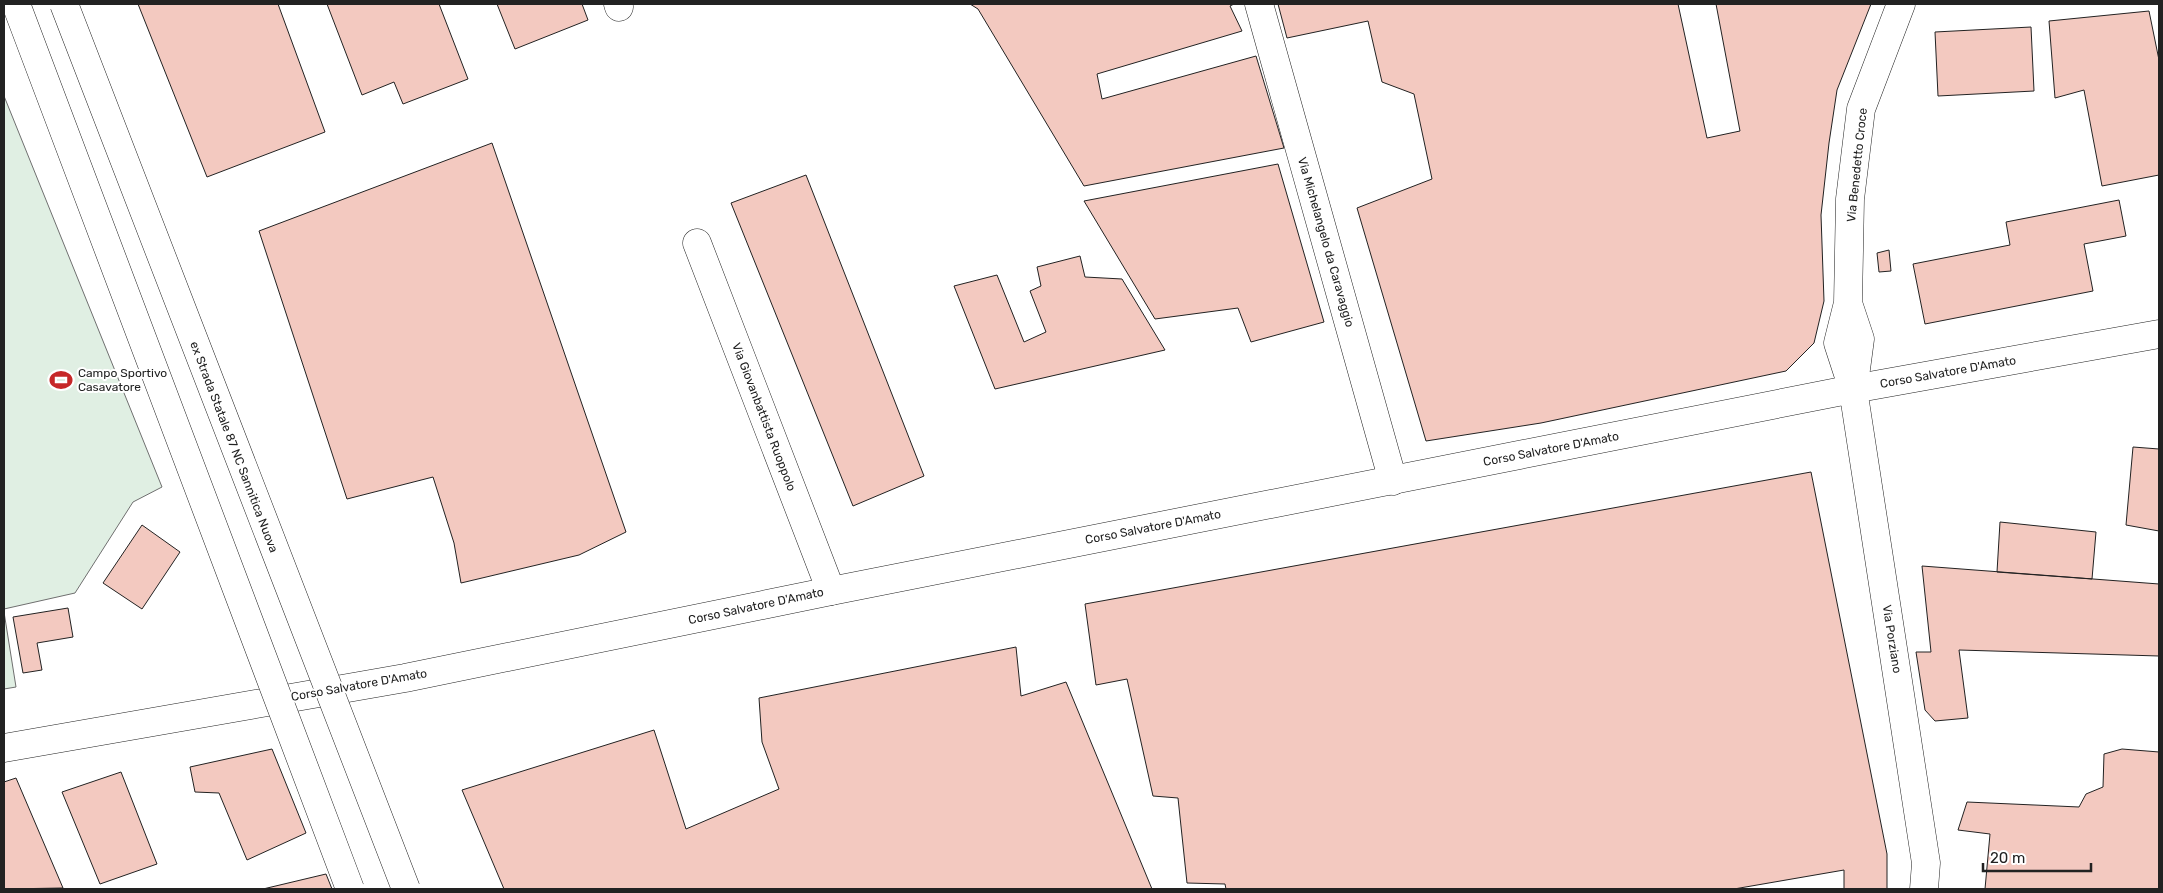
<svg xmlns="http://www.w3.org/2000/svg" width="2163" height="893" viewBox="0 0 2163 893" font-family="Rubik,sans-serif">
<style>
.green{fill:#e0efe3;stroke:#6f6f6f}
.building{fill:#f3c9c0;stroke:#222}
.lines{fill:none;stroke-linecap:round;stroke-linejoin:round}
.street-casing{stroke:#222;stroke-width:29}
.secondary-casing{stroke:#222;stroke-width:29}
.street{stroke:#fff;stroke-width:28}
.secondary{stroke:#fff;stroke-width:28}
.highway-bridge-casing{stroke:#222;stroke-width:29;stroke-linecap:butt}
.highway-bridge{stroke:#fff;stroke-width:28}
.labels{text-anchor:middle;stroke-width:4;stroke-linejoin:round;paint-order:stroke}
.street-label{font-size:12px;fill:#222;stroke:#fff}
.poi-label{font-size:12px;fill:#222;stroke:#fff;text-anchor:start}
</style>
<rect width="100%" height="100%" fill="#fff"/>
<path class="green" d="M4,96L162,487L133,502L75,593L4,609Z
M4,612L16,687L4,689Z"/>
<path class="building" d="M138,4H278L325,132L207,177Z
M327,4H439L468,79L403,104L394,82L362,95Z
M497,4H582L588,20L515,49Z
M970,4H1234L1230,6L1242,31L1097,74L1102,99L1256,56L1284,148L1084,186L978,9Z
M1278,4H1678L1707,138L1740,131L1716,4H1871L1837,90L1829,143L1821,215L1824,301L1814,343L1786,371L1541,423L1426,441L1357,208L1432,179L1414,94L1382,82L1368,21L1287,38Z
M2149,11L2159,60V175L2102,186L2084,90L2055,98L2049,21Z
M2031,27L2034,91L1938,96L1935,32Z
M492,143L626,532L579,555L461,583L454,543L433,477L347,499L259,231Z
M1278,164L1324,322L1251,342L1238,308L1155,319L1084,201Z
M806,175L924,476L853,506L731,203Z
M2119,200L2126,236L2084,244L2093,291L1925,324L1913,264L2010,245L2006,222Z
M1889,250L1891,271L1879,272L1877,253Z
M1080,256L1085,277L1122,279L1165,350L995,389L954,286L997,275L1024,342L1046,332L1030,291L1041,286L1037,267Z
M2133,447L2159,449V531L2126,525Z
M1811,472L1887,854V889H1844V870L1734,889H1226L1225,884L1187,883L1178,798L1153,796L1127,679L1096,685L1085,604Z
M2000,522L2096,532L2092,579L1997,572Z
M142,525L180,552L142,609L103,583Z
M1922,566L2159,584V656L1959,650L1968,718L1935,721L1925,710L1916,652H1931Z
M68,608L73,637L37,643L42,670L23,673L13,617Z
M1016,647L1021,696L1066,682L1152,889H504L462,790L654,730L686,829L779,789L762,742L759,698Z
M272,749L306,833L247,860L219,793L195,792L190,767Z
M2122,749L2159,752V889H1985L1990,834L1958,830L1967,802L2079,807L2086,794L2103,787L2104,754Z
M121,772L157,864L100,884L62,792Z
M16,778L63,888L4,889V782Z
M326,874L332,889H263Z"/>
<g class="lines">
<defs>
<path id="street" d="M618,4L619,7
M1259,4L1393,481
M697,243L831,591
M1848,303L1860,339L1854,384
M1853,389L1838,343L1848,303L1850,199L1861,109L1901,4"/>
<path id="secondary" d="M1853,389L1926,863L1924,889
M4,748L405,678L831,591L1853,389L2159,334"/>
</defs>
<use href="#street" class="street-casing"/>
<use href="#secondary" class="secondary-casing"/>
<use href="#street" class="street"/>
<use href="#secondary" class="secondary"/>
<defs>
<path id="highway-bridge" d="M16,4L350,889
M64,4L406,889"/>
</defs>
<use href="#highway-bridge" class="highway-bridge-casing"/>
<use href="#highway-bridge" class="highway-bridge"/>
</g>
<defs>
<symbol id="stadium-bare" viewBox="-9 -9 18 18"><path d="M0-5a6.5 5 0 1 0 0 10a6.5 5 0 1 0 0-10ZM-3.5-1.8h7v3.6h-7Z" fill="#c62828" stroke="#fff" stroke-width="2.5" paint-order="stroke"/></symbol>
</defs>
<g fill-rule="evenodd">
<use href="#stadium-bare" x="45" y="364" width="32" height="32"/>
</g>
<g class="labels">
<g class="street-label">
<text transform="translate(1857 165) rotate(-84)" y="4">Via Benedetto Croce</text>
<text transform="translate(1326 242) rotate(74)" y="4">Via Michelangelo da Caravaggio</text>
<text transform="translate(1948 372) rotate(-10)" y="4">Corso Salvatore D'Amato</text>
<text transform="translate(764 417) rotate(69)" y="4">Via Giovanbattista Ruoppolo</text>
<text transform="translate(234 447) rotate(69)" y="4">ex Strada Statale 87 NC Sannitica Nuova</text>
<text transform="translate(1551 449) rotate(-11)" y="4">Corso Salvatore D'Amato</text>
<text transform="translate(1153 527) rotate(-11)" y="4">Corso Salvatore D'Amato</text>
<text transform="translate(756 606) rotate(-12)" y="4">Corso Salvatore D'Amato</text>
<text transform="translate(1892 639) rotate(81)" y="4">Via Porziano</text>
<text transform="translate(359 685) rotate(-10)" y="4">Corso Salvatore D'Amato</text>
</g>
<g class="poi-label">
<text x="78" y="377">Campo Sportivo<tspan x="78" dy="14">Casavatore</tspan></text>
</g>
</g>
<rect width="2163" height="893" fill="none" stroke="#222222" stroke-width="10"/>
<path d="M1983 863v8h108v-8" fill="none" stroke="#222222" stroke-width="2.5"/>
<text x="1990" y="863" font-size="15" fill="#222222" stroke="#ffffff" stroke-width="4" paint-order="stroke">20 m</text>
</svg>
